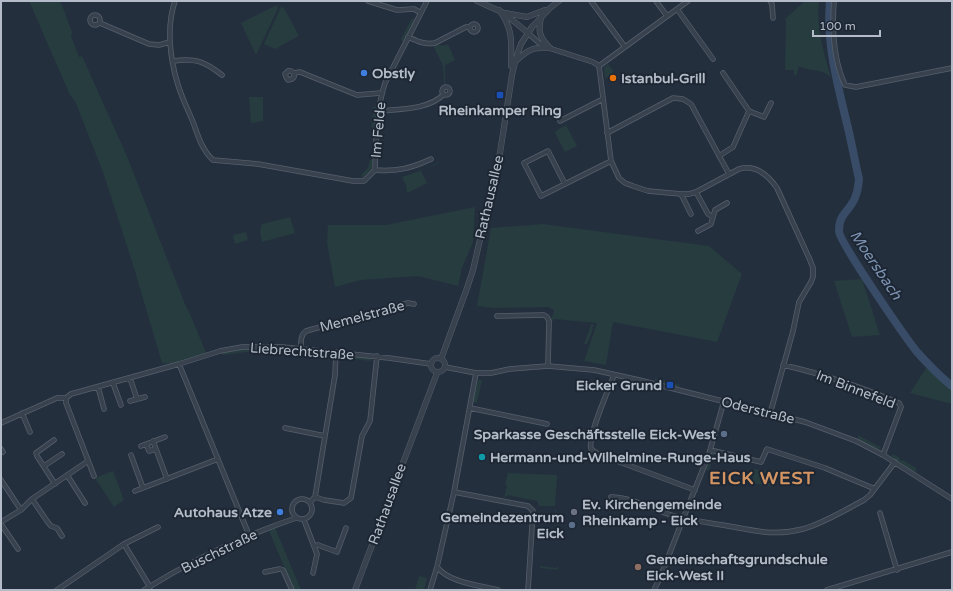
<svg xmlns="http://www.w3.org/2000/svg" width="953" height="591" viewBox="0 0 953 591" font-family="'Varela Round',sans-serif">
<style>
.green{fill:#263c3f}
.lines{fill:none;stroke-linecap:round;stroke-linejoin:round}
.river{stroke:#394c67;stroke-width:8}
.minor-casing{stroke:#565f6c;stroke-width:5.5}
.tertiary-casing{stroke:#565f6c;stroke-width:6}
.minor{stroke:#38414e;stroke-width:4}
.tertiary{stroke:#38414e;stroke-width:5}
.shop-dot{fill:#3f7fe0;stroke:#1d2633;stroke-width:1.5}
.food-dot{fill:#e8710a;stroke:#1d2633;stroke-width:1.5}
.transit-dot{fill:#1a4fb4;stroke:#1d2633;stroke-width:1.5}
.service-dot{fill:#5c6f8a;stroke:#1d2633;stroke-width:1.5}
.culture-dot{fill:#0f9aa8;stroke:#1d2633;stroke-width:1.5}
.worship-dot{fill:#6b7280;stroke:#1d2633;stroke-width:1.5}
.education-dot{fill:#8d6e63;stroke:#1d2633;stroke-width:1.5}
.labels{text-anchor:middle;stroke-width:4;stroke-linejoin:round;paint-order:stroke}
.poi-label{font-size:14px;font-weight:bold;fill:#b4bcc9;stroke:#1d2633;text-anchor:start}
.street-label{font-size:14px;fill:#b4bcc9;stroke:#1d2633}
.water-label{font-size:15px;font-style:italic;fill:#7c92b1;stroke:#1d2633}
.district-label{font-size:18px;font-weight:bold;letter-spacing:1px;fill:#d59563;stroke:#1d2633}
</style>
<rect width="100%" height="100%" fill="#242f3e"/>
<path class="green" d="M29,1H60L65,13L70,1L65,14L72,32L71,36L79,57L82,56L126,154L185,304L190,314L207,355L179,364L162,363L134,268L104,175L76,103L70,95Z
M805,1H819C816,28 824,53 831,78C824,68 809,72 799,66L796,76L794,74V70H785L786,21L785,19Z
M277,5L278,8L256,55L241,23Z
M281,7L284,8L299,36L275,49L264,44Z
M412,18L415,20L404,41H402L401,39Z
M448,44L455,60L445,65V84H444L443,66L433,45C439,44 442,47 448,44Z
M608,64L614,72L605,79L604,68Z
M249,97H263V121L251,123Z
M377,106L374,135L372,136L371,135L373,107Z
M566,125L577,146L565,152L555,133L557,130Z
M370,160H373L371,170L362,178L361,175L368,168Z
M439,162V163L421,171L427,183L407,193L406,185L402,177L423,170Z
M475,207L473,242L462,268L458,286L418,276L361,280L335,287L327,243L328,225H386Z
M290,217L295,233L262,242L260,231L262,224Z
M543,224L709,246L742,274L717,342L613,322L606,365L584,361L597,323L554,319L553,321L550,320L553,315L554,310L548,307L493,308L477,306L491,228Z
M246,232L248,240L235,244L233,235Z
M862,279L880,335L852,337L834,281Z
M592,324L594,325L592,328L593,329L587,344H584L591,325Z
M268,348V351L246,352L223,355V353L240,350Z
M345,355L372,358L371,361L345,358Z
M930,362L952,386V404L910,393Z
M655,378L660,380V381L662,382V380L680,385L677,388L655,382Z
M479,380H482L477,403L473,402L478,381Z
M858,435L882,448L877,449L859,440Z
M715,453L709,470L707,471L706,469L711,455Z
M893,454L900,458L899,460L902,461L903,460L916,468V473L891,457Z
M754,469L768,471L775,478L773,487L752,483Z
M113,471L124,500L114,507L95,478Z
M508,473L556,475L557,477L555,506H539L537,501L508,495L504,498L507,485H505Z
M554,509L556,510L558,569V570L540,568V566L556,568L558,566L555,510Z
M275,525L276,530L301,590H294L269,531L270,527Z
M419,576L427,578L424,590H415Z"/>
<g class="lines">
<path class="river" d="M830,1C826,44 838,86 848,128C852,145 855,162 859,179C858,188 857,197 851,205C844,215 839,217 839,231C839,242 906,338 917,352C928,364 939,376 952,386"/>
<defs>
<path id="minor" d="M175,1C166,27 170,59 178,85C182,98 188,110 193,122C198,136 202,150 213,160L258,164L353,181H364L375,170C376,140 376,111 385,83L427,1
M368,1L397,10L414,9L421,13
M591,1L625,47
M656,1L667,16
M770,1L772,4L773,18
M834,1C832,29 833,59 845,85L856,87L952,68
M677,9L713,59
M90 20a5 5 0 1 1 10 0a5 5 0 1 1-10 0Z
M100,23L149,44L159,45L170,42
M470 28a4 4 0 1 1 8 0a4 4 0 1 1-8 0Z
M528,33L539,43L552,49L593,62L599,66L611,161L619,178L625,183L633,186L648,191L681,194H689L696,192L739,169C756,164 768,175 777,188L810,260L813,268V277L811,282L799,302L793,331L770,414
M408,37C417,41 425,45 435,43L466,27H470
M173,61C196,58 204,61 222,75
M599,66L688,1
M294,73V77L292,79L288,80L286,77L285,74L288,71H291L294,73L300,72L357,95L381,93
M442 91a4 4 0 1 1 8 0a4 4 0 1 1-8 0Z
M378,111C399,109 429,110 444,94
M749,111L764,117L771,103
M560,121L603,99
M607,133L673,98L683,99L691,104L729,174
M719,156L733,147L749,111L723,73
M375,170C396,172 412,168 431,159
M565,184L541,196L524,163L548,151L565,184L611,161
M696,192L708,214L713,217L711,224L698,231
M681,194L691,214
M713,217L715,210L727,203
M497,316L544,315L547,317L549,321L548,366
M301,349C301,343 300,335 306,331L408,303L414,304
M179,364L249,535
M783,365C823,374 861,387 899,403L901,407L883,455
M445,367L476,373H491L510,369L548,366L594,370L639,380L805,422L856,441L883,455L952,499
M476,373L454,492L437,567C450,583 478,585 498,590
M614,375C609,389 587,437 591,449L598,454L695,490
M130,378L137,399
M113,383L121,405
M98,387L104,409
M66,398V403L94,476
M130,401L145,397
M470,408L547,424
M22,413L30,432
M1,423L57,398H66L71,394L179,364L220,351L242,347H282L389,358L431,364
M285,428L325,436
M54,440L36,453L37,456L55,484
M153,441L167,479
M146,444L149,451L156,449
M141,446L165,437
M1,449L3,452
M710,450L761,462L767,449L825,468L875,489
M131,455L143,488
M44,466L62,454
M67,475L85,503
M1,480L21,510
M135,491L218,459
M454,492L528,506L533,511L528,590
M315,497L324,500L344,503L351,498L362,436L370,421L377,356
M611,497C631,497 652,509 671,515C688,520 705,522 722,525C753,530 772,537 803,529C824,523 845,510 864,500L870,495L895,462
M292 509a10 10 0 1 1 20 0a10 10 0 1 1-20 0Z
M32,499L47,521L51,526L57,528L62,536
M310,502L315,497L335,375L336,352
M880,513L897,570
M304,520L317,554L313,573
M1,522L21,510L32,499L88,461
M1,524L18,549
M314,546L318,545L337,552L346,528
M265,572L280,569L283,570L292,590
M150,587L124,544L158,527
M57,590L124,544
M144,590C192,560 243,536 296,518
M430,590L437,567
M654,590L660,578L683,519L709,454L724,401
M827,590L952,552"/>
<path id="tertiary" d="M477,1L504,13L528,33
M499,10C514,29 511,44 511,66
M505,13L527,17L545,10
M541,17C538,31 539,37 550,48
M516,61C527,50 533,47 550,48
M431 365a7 7 0 1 1 14 0a7 7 0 1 1-14 0Z
M441,359L466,291L473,270L500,153L512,75L516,58L521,44L532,27L550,8L559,1
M355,590L437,373"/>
</defs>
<use href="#minor" class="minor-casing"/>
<use href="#tertiary" class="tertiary-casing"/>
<use href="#minor" class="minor"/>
<use href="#tertiary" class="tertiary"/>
</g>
<g class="shop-dot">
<circle cx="364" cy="73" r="4"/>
<circle cx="280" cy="512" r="4"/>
</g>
<circle class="food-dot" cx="613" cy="78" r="4"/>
<g class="transit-dot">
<rect x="496" y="91" width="8" height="8" rx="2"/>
<rect x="666" y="381" width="8" height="8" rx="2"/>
</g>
<g class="service-dot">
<circle cx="724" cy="434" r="4"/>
<circle cx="572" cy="525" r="4"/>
</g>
<circle class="culture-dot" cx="482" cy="457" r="4"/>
<circle class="worship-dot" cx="574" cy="512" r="4"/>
<circle class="education-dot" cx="638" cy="567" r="4"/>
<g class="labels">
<g class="poi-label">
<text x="372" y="78">Obstly</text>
<text x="621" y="83">Istanbul-Grill</text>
<text x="500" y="115" text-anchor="middle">Rheinkamper Ring</text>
<text x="662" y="390" text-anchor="end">Eicker Grund</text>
<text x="716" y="439" text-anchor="end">Sparkasse Geschäftsstelle Eick-West</text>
<text x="490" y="462">Hermann-und-Wilhelmine-Runge-Haus</text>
<text x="582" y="509">Ev. Kirchengemeinde<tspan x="582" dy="16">Rheinkamp - Eick</tspan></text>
<text x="272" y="517" text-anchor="end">Autohaus Atze</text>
<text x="564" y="522" text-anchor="end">Gemeindezentrum<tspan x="564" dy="16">Eick</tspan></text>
<text x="646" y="564">Gemeinschaftsgrundschule<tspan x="646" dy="16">Eick-West II</tspan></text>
</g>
<g class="street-label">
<text transform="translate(378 130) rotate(-85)" y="5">Im Felde</text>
<text transform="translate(489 197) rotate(-77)" y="5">Rathausallee</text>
<text transform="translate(362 316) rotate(-15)" y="5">Memelstraße</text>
<text transform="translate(302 351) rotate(4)" y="5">Liebrechtstraße</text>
<text transform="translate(856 389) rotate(21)" y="5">Im Binnefeld</text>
<text transform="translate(758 410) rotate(14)" y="5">Oderstraße</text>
<text transform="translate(387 504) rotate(-70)" y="5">Rathausallee</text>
<text transform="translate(219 551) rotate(-26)" y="5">Buschstraße</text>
</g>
<g class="water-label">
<text transform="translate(876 265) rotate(56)" y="5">Moersbach</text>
</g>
<g class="district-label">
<text x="762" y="484">EICK WEST</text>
</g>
</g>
<rect width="953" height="591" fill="none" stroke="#b4bcc9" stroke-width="4"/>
<path d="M813 30v6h67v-6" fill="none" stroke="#b4bcc9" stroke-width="2"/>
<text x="819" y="30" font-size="12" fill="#b4bcc9" stroke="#1d2633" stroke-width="3" paint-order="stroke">100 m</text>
</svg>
